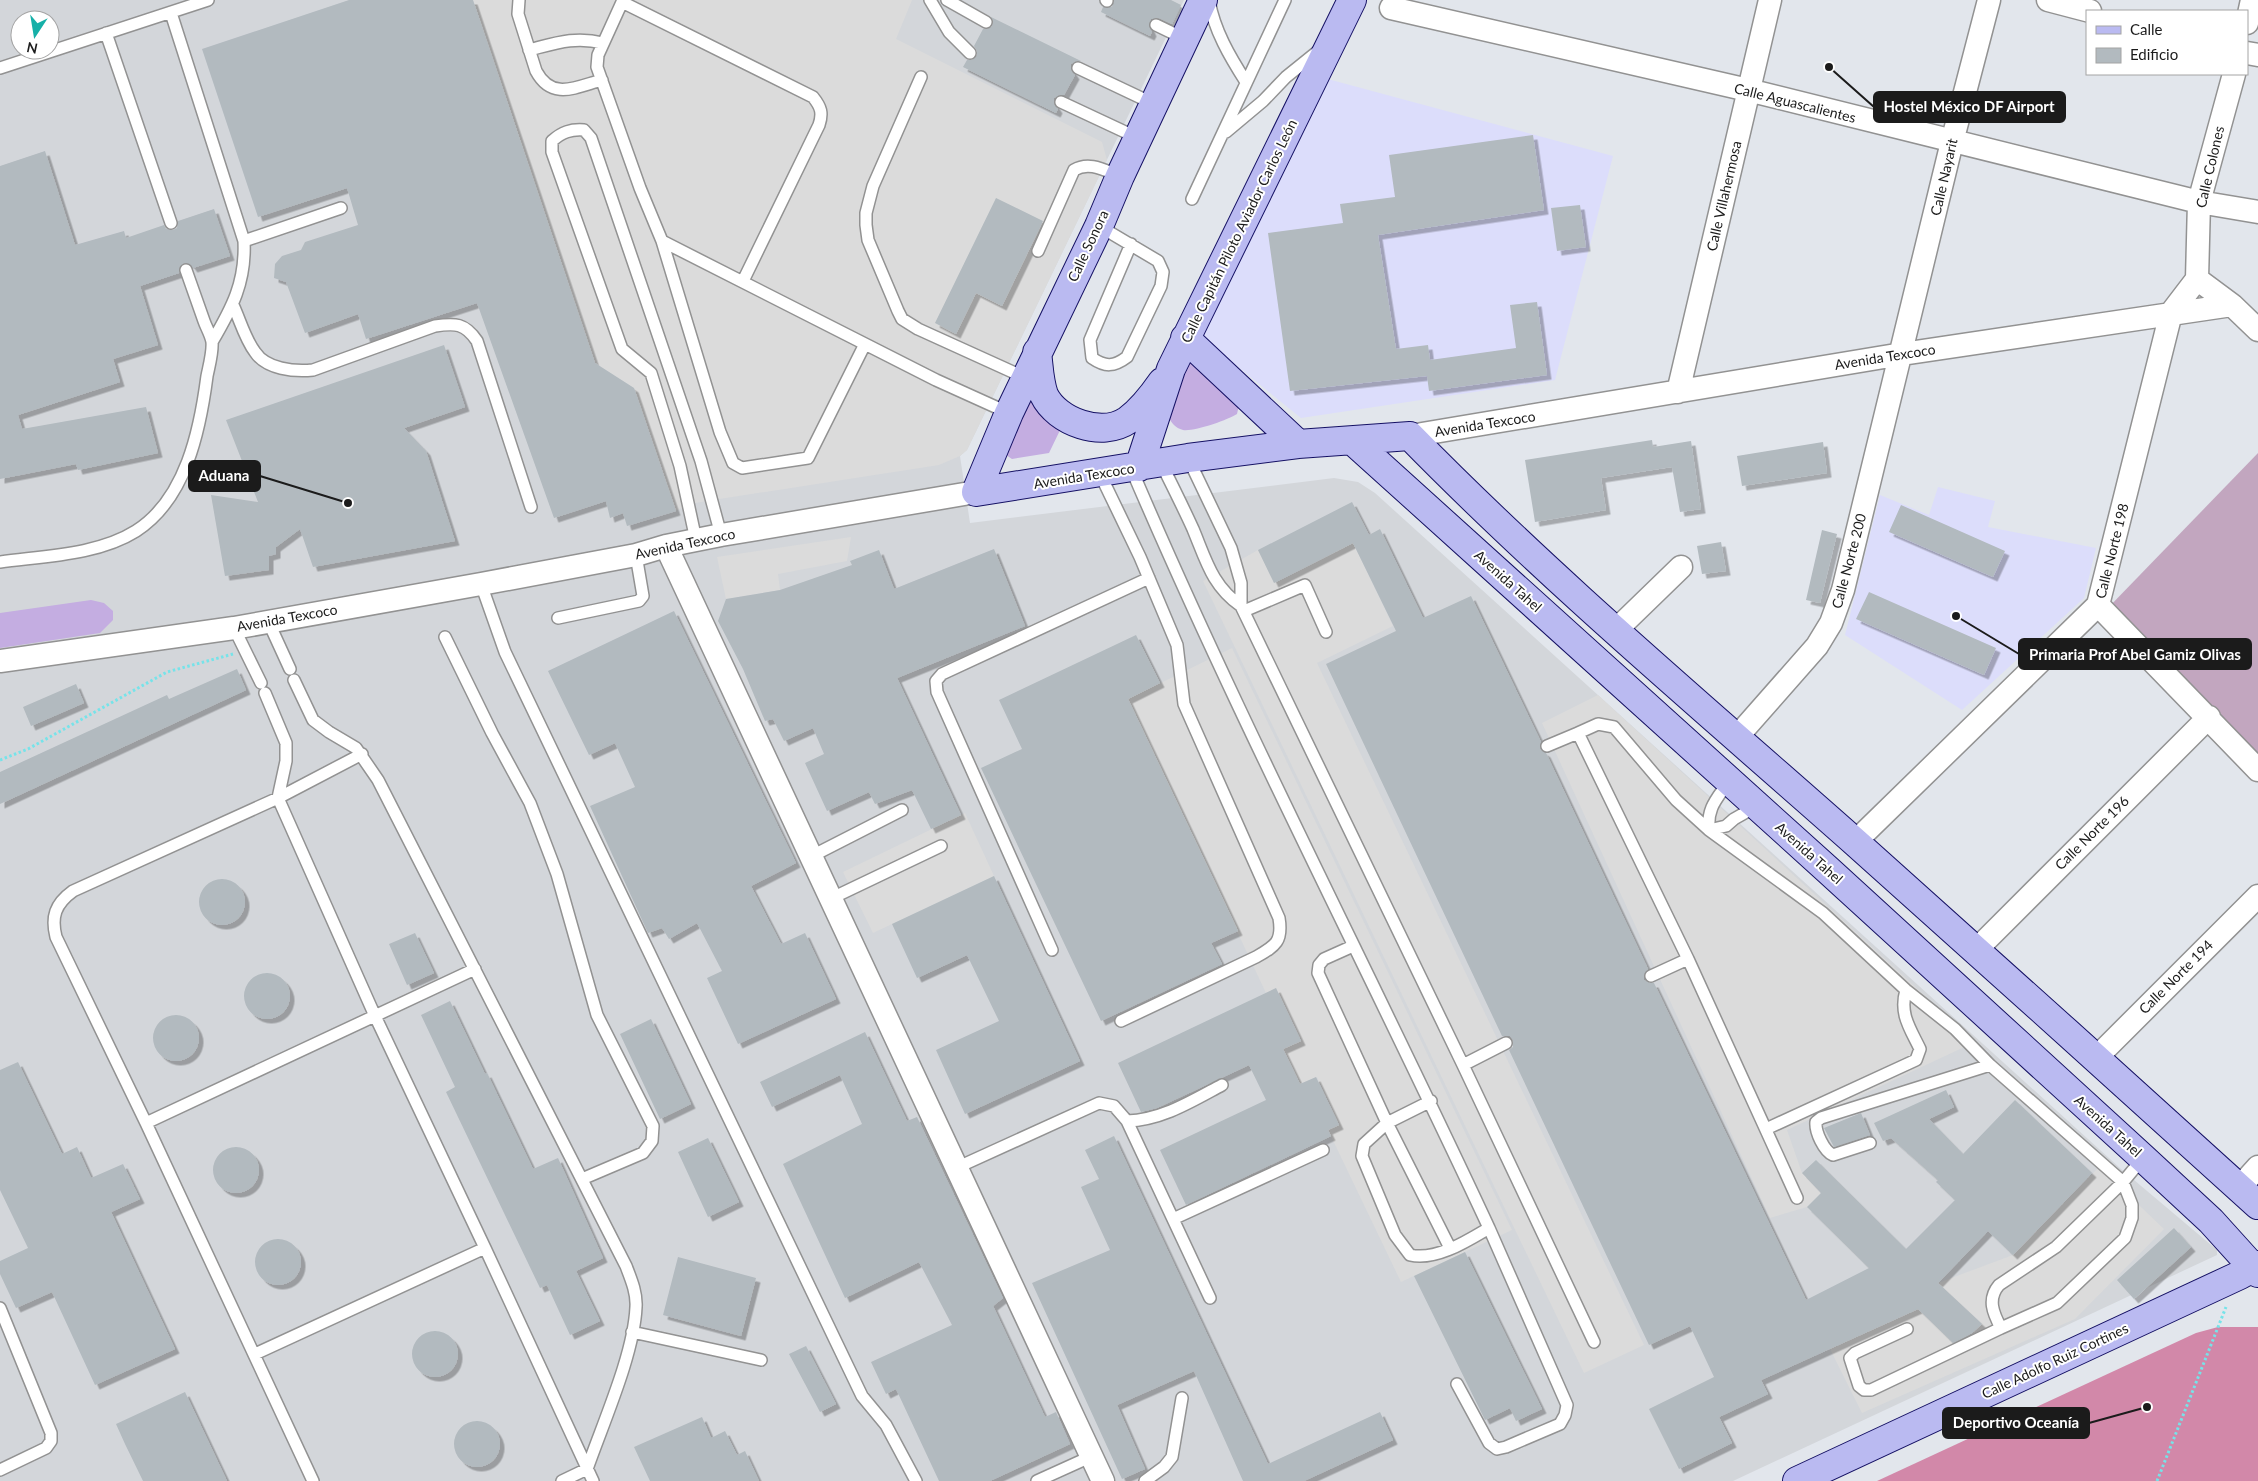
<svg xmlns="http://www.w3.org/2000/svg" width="2258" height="1481" viewBox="0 0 2258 1481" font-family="Lato,sans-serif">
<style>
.education{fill:#dcddfb}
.airport{fill:#d3d6da;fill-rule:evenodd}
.grass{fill:#c4ade1}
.cemetery{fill:#c2a6bf}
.pitch{fill:#d288a9}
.parking{fill:#dbdbdb}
.building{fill:#b2babf;filter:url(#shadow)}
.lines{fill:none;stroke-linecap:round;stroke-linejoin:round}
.lane-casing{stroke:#929292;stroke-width:14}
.street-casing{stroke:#929292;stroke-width:25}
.secondary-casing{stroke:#151164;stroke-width:30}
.path{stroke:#76e3e9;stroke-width:3;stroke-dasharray:2.5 2.5;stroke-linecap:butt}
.lane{stroke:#fff;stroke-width:11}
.street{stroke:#fff;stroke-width:22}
.secondary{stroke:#babaf1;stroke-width:28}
.labels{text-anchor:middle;stroke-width:4;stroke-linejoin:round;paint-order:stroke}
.street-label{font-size:14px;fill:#1b1b1b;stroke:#fff}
.leader{fill:none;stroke:#1b1b1b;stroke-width:2}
.callout-dot{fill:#1b1b1b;stroke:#fff;stroke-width:2}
.callout{fill:#1b1b1b;stroke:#1b1b1b;stroke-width:2}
.callout-label{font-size:15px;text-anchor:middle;font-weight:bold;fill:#fff}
</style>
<defs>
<filter id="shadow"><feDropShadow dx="4.5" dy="4.5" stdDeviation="0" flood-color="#0004"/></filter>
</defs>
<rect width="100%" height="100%" fill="#e2e6ec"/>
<path class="education" d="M1324,78L1613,156L1555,380L1301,418L1201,337Z
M1938,487L1995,501L1988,527L2096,548L2084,598L1962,710L1845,635L1880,495L1929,515Z"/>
<path class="airport" d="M0,0H1184L967,450L960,456L970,523L1334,478L1358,482L1375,493L2121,1169L2217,1250V1255L1733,1481H0ZM20,20H50V50H20Z"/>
<path class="grass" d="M1188,357L1239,405L1237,414C1228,420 1193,432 1183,430C1175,428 1172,423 1168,417Z
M1032,391L1063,424L1049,453L1012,459L1003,453Z
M91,600L104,603L113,611V620L100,633L0,648V613Z"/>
<path class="cemetery" d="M2258,453V767L2107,609Z"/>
<path class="pitch" d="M2218,1327H2258V1481H1877L2196,1333Z"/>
<path class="parking" d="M473,0H912L896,39L1102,142L1107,160L967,450L960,456L939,465L713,500L689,504L676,511L634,388L595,363Z
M851,537L847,561L778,574L780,590L726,599L717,557Z
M1353,543L1393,626L1317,663L1644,1345L1584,1373L1203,581L1258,550L1275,583Z
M1232,648L1512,1230L1401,1282L1328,1130L1339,1124L1317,1077L1300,1084L1283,1049L1301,1040L1276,988L1266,993L1128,699Z
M1598,695L1975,1042L1787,1130L1802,1173L1821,1193L1807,1207L1770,1218L1542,723Z
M965,813L994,876L873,933L843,872Z
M2099,1167L2164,1229L2075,1319L1862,1413L1830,1349L1918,1309L1958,1347L1982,1324L1938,1283L2013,1255Z"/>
<path class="building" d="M349,0H473L595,363L634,388L676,511L627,526L623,513L610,518L606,501L554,518L477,303L366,339L358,314L305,333L286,282L274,278L275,264L282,256L301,250L305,242L358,225L347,188L258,217L202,49Z
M1114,0H1171L1181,5L1172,24L1159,18L1151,19L1149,25L1152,32L1150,36L1101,12L1103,7H1112Z
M991,17L1081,61H1077L1071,64V69L1075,75L1064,95H1060L1054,98V103L1058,109L1056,113L963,67L967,60H972L977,55V51L974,46L983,29H987L992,26L993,21Z
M1533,135L1544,210L1378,235L1396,349L1428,345L1430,360L1516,348L1510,305L1537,302L1547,375L1429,391L1427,376L1290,391L1268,233L1343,223L1340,204L1395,197L1389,155Z
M45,151L75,245L124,231L126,238L164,225L166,229L173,230L177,228L178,221L214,209L230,256L193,268L190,264L184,263L180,266L179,273L140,286L158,345L113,359L120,382L18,415L22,429L146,407L158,453L78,470L76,464L0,479V166Z
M996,198L1043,221L1002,306L976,293L956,334L935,323Z
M1580,205L1586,247L1557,251L1551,208Z
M444,345L465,407L404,428L426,451L455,541L313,567L300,529L276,547V554L269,556V570L225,576L211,495L258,502L226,420Z
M1652,440L1653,447L1691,441L1701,509L1680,512L1672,467L1601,478L1606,510L1535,522L1525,460Z
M1823,442L1827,473L1742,486L1737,456Z
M1352,502L1369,535L1380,529L1423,618L1471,596L1541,742L1540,749L1546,753L1648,969L1644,975V980L1650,983H1654L1806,1300L1869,1268L1807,1207L1821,1193L1802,1173L1816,1160L1906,1249L1955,1200L1936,1182L1938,1180L1891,1138L1883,1141L1874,1123L1946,1090L1954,1107L1929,1119L1963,1154L2015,1100L2092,1173L2013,1255L1988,1231L1938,1283L1982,1324L1972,1333L1953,1343L1918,1309L1761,1380L1768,1394L1719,1417L1732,1443L1679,1469L1649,1409L1714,1377L1690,1326L1649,1345L1509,1050L1513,1047V1040L1510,1036H1502L1326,664L1396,631L1353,543L1274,583L1258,550Z
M1901,505L2005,551L1993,577L1889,532Z
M1822,530L1837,534L1820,603L1806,600Z
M1721,542L1726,571L1702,574L1697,546Z
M994,549L1025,626L897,678L961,815L931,829L912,790L875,804L869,792L827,811L805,763L824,754L813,728L784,741L773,719L765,721L743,669L718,621L726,599L780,590L852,565L850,561L879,550L894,589Z
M1869,592L1996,648L1984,675L1856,619Z
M674,611L796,863L751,886L781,944L805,933L836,999L738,1044L707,978L722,971L697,923L669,939L662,928L648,933L590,806L635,787L615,743L589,755L548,671Z
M1136,635L1160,683L1128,699L1238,931L1211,943L1222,964L1101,1021L981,768L1022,749L999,700Z
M237,669L246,690L0,804V772L167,695L169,699Z
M76,684L84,703L31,726L23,707Z
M994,876L1080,1061L965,1114L936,1050L999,1021L967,955L917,978L892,924Z
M199 902a23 23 0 1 1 46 0a23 23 0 1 1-46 0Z
M415,933L434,973L407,985L389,944Z
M244 996a23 23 0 1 1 46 0a23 23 0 1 1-46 0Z
M1276,988L1301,1041L1283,1049L1300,1084L1316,1077L1339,1125L1328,1130L1331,1136L1186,1205L1160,1150L1266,1100L1249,1065L1157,1108L1141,1112L1118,1063Z
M450,1001L485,1074L487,1073L533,1169L558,1158L603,1258L576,1271L600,1321L570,1335L547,1285L540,1288L446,1092L455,1087L421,1015Z
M153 1038a23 23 0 1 1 46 0a23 23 0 1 1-46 0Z
M651,1019L691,1104L660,1119L620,1034Z
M865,1032L907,1121L917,1117L1003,1298L993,1306L1045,1417L1056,1412L1070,1444L990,1481H939L896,1389L886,1394L871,1362L952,1325L919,1262L845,1298L783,1164L862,1124L840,1075L772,1107L760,1082Z
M18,1062L62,1154L77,1147L91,1178L123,1164L140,1199L111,1212L175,1349L95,1385L52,1292L16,1308L0,1274V1261L28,1248L0,1190V1070Z
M1861,1113L1870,1135L1834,1147L1824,1128Z
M1114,1136L1268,1464L1380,1412L1393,1440L1304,1481H1243L1194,1371L1117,1405L1145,1469L1122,1479L1032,1283L1110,1250L1081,1187L1099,1179L1085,1150Z
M708,1138L739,1202L708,1217L678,1152Z
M213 1170a23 23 0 1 1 46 0a23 23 0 1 1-46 0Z
M2174,1228L2191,1247L2134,1299L2117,1280Z
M255 1262a23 23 0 1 1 46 0a23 23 0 1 1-46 0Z
M1465,1252L1542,1409L1516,1421L1510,1408L1485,1420L1414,1276Z
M678,1257L756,1278L741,1336L663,1315Z
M412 1354a23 23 0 1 1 46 0a23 23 0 1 1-46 0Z
M806,1346L836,1404L820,1412L789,1354Z
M185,1392L227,1481H143L125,1444L116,1424Z
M702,1417L711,1438L725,1431L737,1455L745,1451L759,1481H650L634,1447Z
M454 1444a23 23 0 1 1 46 0a23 23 0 1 1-46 0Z"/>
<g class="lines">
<defs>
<path id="lane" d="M519,0L518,14L536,71C552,101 576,87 602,80
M623,0L598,55L597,67L640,188L662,241L936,380L1009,413
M930,0L949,32L970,53
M947,0L986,22
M1106,0L1107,1
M1209,0C1214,30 1230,57 1246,82
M622,2L813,97C821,107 823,113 819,125L743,281
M171,13L244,241C246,282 232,308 212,342
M1156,25L1185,39
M106,33L171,223
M529,50C556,43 575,36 603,43
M0,68L208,0
M1078,68L1154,104
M921,77L873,186L866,213V225L868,240L898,311L902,319L918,329L1026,378
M1061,102L1138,138
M1226,132L1263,101L1286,77L1317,52
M1192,199L1285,0
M1099,226L1158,261L1163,272L1161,286L1127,357C1114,367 1105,367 1092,358L1090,340L1131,244
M244,241L341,208
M662,241L720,432L733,463L742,468L808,458L865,344
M1038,251L1074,170C1089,161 1104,170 1120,176
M233,305C240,320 245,339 255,352C266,369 294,372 313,370L435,326C455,323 465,323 477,341L531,507
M1188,458L1231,548L1241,583V606L1463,1065L1594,1342
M1161,463C1172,485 1183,507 1193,529C1206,560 1212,586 1241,606
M1131,468C1241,726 1371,974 1489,1228C1467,1241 1436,1261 1410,1255L1395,1235L1362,1156L1364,1144L1387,1123L1431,1101
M1100,474L1140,557L1177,645L1184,704L1279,918C1283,942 1275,946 1256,957L1121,1021
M696,540L680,466L651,373L622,349L552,152V141C562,132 571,129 584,130L591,138L701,461L721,535
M0,562C44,556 98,555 136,531C186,499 200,430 207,376C209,366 213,352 212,342C211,335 206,327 204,321C198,304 192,287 186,270
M481,584L505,652L862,1396L886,1425L916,1481
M1244,611L1305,585L1326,632
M558,618L639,601L643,596L636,555
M268,621L290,669
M234,628L261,683
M445,637L492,733L530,803L557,874L597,1015L653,1126L652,1141L643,1153L582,1179
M294,680L313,720L329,732L356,748L378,780L626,1266C631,1279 637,1293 636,1307C634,1354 603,1423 587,1469L562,1481
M265,693L286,743V761L278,798L375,1016L485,1248L593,1481
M1547,746L1578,733
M1709,830C1707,807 1717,799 1729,781
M1709,830L1726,826L1734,819L1757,806
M810,857L902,810
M830,899L941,846
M1353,946L1324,959L1319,965L1318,973L1387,1123L1450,1248
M1052,950L937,692L936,681L942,674L1149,578
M1651,976L1688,959
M1463,1065L1506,1043
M1127,1121L1210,1298
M146,1123L475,969
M1766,1129L1916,1060L1920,1049C1910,1028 1899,1014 1906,990
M1870,1143L1833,1155C1824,1151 1815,1132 1816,1122L1821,1118L1990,1065
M956,1168L1099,1103L1114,1106L1127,1121C1162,1120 1192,1101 1222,1085
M1797,1198L1688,959L1578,733L1598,724L1614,727L1676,800L1709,830L1823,913L1906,990L1955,1029L1990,1065L2123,1182L2132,1205V1218L2125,1238L2057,1303L2001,1328C1993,1313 1987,1299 1999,1285L2056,1247L2123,1182L2143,1158
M1173,1219L1323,1150
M0,1308L51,1433V1441L46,1448L0,1470
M1907,1329L1855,1353L1850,1358L1859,1386L1864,1390H1871L2001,1328
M632,1332L761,1360
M255,1354L485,1248
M1457,1384L1489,1443L1497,1449L1506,1447L1560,1424L1565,1415L1567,1405L1489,1228
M313,1481L146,1123L56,937C51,917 55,904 73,891L278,798L362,754
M1037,1481L1090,1457
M1145,1481L1164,1467L1172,1457L1182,1398"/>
<path id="street" d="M2048,0L2090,11
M1391,8L1748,90L2199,202L2258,212
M2247,23L2252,0
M2247,53L2258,55
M2197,279L2232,305L2258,330
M1678,392L1770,0
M1410,436L1902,354L2232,305
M666,546L1103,1481
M2098,605L2258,770
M1615,631L1681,567
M0,661L234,628L481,584L636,555L666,546L721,535L976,492
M1736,738L1817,646L1831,623L1843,590L1952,142L1989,0
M1855,842L2098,605L2171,313L2197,279L2199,202L2234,74
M1976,950L2209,717
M2095,1059L2258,896
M2239,1188L2258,1167"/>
<path id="secondary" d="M1203,0L1120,176L1099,226L1009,413L976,492L1188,458L1298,444L1410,436C1551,580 1706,710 1856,843C1991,963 2124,1084 2258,1205
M1185,338L1298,444
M1037,352C1039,367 1039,381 1044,395C1057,422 1102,438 1128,420C1140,411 1153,395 1162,382
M1353,441L1828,870L2143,1158L2211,1221L2258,1273
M1139,467L1171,369L1352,0
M1797,1481L2240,1275L2258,1265"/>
</defs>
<use href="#lane" class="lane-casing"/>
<use href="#street" class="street-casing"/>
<use href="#secondary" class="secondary-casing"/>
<path class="path" d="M0,760L28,749L167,672L233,654
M2157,1481L2226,1307"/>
<use href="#lane" class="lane"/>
<use href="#street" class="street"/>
<use href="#secondary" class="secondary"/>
</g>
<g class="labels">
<g class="street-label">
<text transform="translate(1795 103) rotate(14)" y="5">Calle Aguascalientes</text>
<text transform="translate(2210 167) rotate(-77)" y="5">Calle Colones</text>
<text transform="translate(1944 177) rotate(-77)" y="5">Calle Nayarit</text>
<text transform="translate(1724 196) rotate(-77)" y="5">Calle Villahermosa</text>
<text transform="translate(1239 231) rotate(-64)" y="5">Calle Capitán Piloto Aviador Carlos León</text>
<text transform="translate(1088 246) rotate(-65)" y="5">Calle Sonora</text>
<text transform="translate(1885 357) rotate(-9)" y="5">Avenida Texcoco</text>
<text transform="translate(1485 424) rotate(-9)" y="5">Avenida Texcoco</text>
<text transform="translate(1084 476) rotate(-9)" y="5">Avenida Texcoco</text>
<text transform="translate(685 544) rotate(-12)" y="5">Avenida Texcoco</text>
<text transform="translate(2112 551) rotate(-76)" y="5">Calle Norte 198</text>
<text transform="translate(1849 561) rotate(-75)" y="5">Calle Norte 200</text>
<text transform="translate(1508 581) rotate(42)" y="5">Avenida Tahel</text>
<text transform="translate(287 618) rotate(-10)" y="5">Avenida Texcoco</text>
<text transform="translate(2092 833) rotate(-45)" y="5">Calle Norte 196</text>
<text transform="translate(1809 853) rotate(42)" y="5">Avenida Tahel</text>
<text transform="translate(2176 977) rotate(-45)" y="5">Calle Norte 194</text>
<text transform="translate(2108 1126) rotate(42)" y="5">Avenida Tahel</text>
<text transform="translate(2055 1361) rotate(-25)" y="5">Calle Adolfo Ruiz Cortines</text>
</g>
</g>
<path class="leader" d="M1829 67L1874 107M348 503L260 476M1956 616L2019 654M2147 1407L2089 1423"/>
<g class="callout-dot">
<circle cx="1829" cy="67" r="5"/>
<circle cx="348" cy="503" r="5"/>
<circle cx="1956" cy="616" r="5"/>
<circle cx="2147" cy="1407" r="5"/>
</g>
<g class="callout">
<rect x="1874" y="92" width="191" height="30" rx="5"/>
<rect x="189" y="461" width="71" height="30" rx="5"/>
<rect x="2019" y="639" width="232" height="30" rx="5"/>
<rect x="1943" y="1408" width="146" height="30" rx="5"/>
</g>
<g class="callout-label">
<text x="1969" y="112">Hostel México DF Airport</text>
<text x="224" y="481">Aduana</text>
<text x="2135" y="660">Primaria Prof Abel Gamiz Olivas</text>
<text x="2016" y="1428">Deportivo Oceanía</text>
</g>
<rect x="2086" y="10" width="162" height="65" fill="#ffffff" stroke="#a4a4a4"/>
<rect x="2096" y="26" width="25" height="8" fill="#babaf1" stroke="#a4a4a4"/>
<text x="2130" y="35" font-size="15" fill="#1b1b1b">Calle</text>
<rect x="2096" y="48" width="25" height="15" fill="#b2babf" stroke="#a4a4a4"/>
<text x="2130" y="60" font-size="15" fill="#1b1b1b">Edificio</text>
<g transform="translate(35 35) rotate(192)"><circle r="24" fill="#ffffff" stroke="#a4a4a4"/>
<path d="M0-4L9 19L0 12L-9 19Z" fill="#16b0a8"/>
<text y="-8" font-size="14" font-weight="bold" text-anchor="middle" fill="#1b1b1b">N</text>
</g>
</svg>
